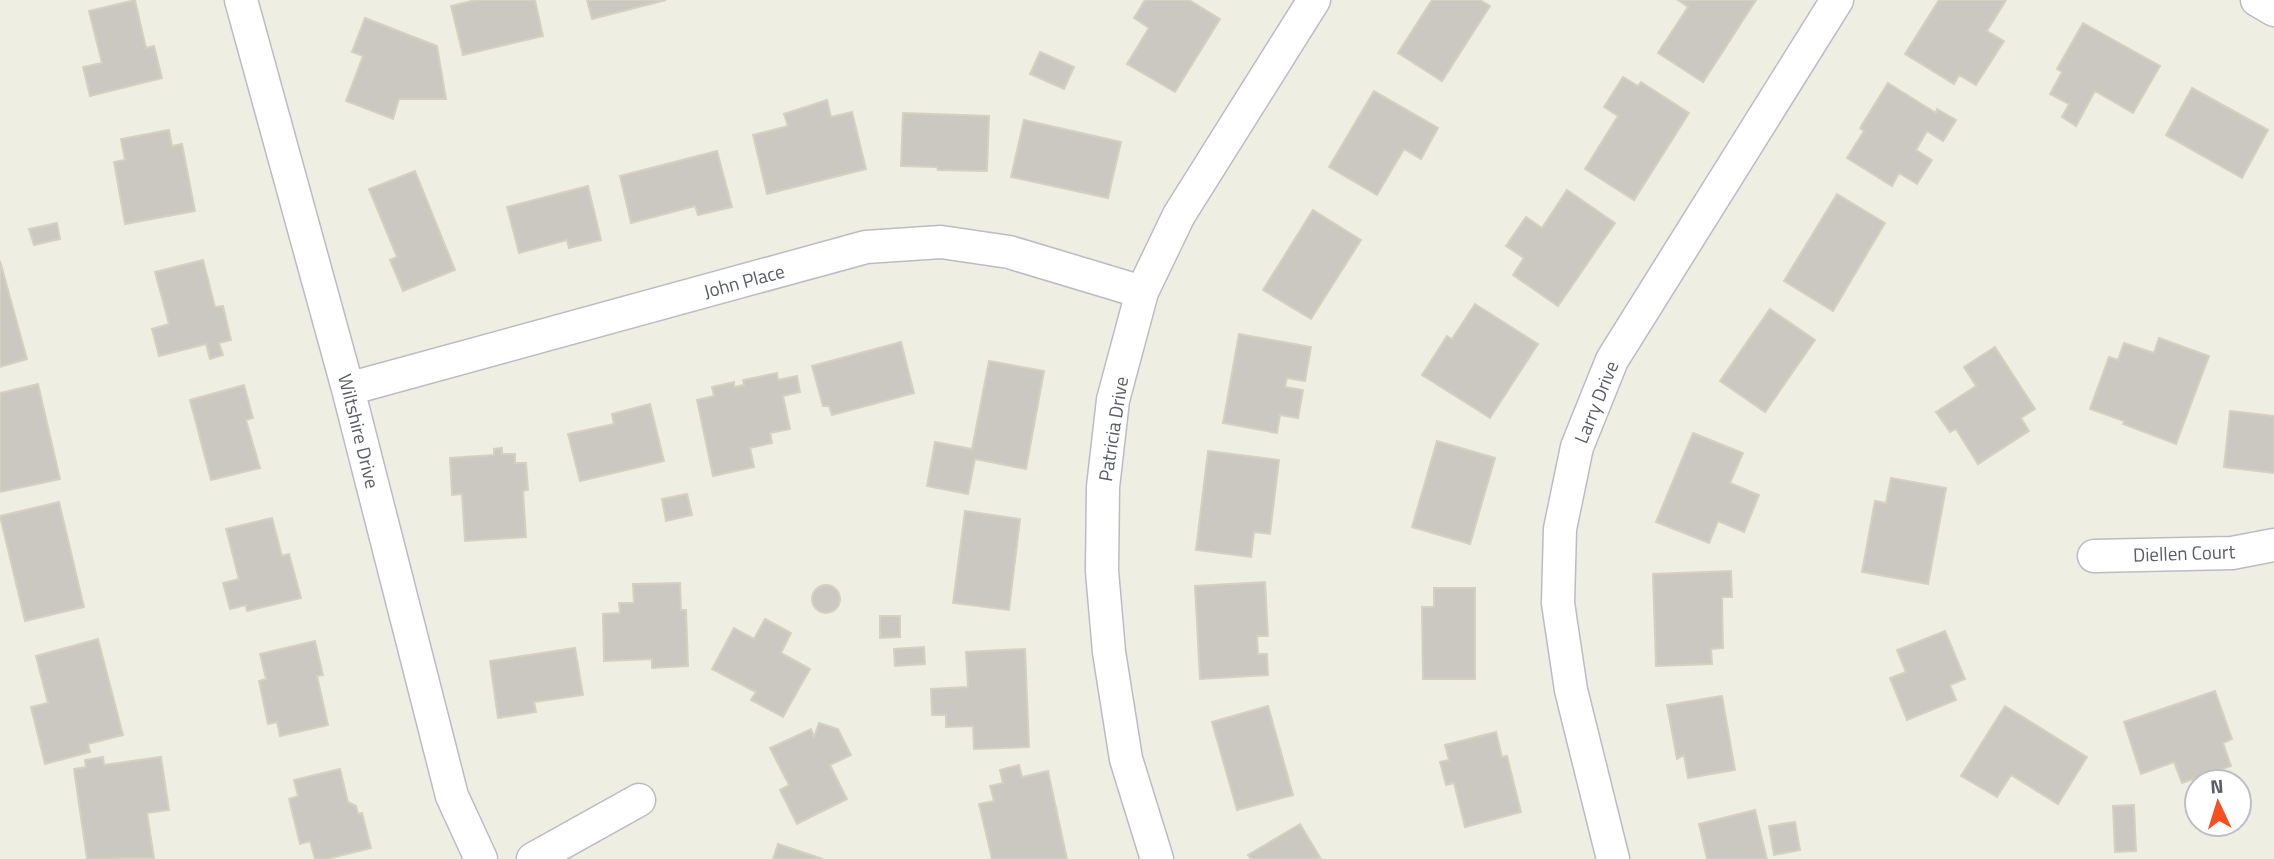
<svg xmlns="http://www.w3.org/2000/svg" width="2274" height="859" viewBox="0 0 2274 859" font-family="'Titillium Web',sans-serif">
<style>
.building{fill:#cac8c0;stroke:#d5d1c1;stroke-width:2}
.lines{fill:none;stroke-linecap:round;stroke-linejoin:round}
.street-casing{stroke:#bbbcc3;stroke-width:35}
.street{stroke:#fff;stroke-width:32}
.labels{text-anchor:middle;stroke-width:6;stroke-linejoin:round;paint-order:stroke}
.street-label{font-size:19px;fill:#5b5e65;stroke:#fff}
</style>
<rect width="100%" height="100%" fill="#efeee3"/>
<path class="building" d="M135,0L146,48L154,46L162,78L90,96L83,67L102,63L89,11Z
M476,0H535L543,36L463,55L451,6Z
M587,0H666L592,19Z
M1145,0H1189L1220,19L1175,92L1127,64L1149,28L1134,18Z
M1432,0H1480L1490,6L1442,81L1398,53Z
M1678,0H1756L1703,82L1658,53L1688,7Z
M1939,0H2006L1987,31L2004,41L1976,85L1959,75L1954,84L1905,54Z
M365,18L437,46L446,99H399L393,119L346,101L363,56L352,52Z
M2083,23L2160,66L2133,113L2095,91L2076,126L2062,117L2069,104L2050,94L2062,72L2057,69Z
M1040,52L1074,67L1064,89L1030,74Z
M1623,77L1638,86L1641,82L1689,113L1634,200L1585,169L1618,116L1604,107Z
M1888,83L1936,113L1937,109L1956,120L1943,141L1927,131L1916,150L1932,160L1917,184L1899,173L1892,186L1847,158L1864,131L1860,128Z
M2192,88L2268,130L2242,178L2166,135Z
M1374,91L1438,128L1421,159L1404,149L1377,195L1329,167Z
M827,100L831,117L852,112L866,169L767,194L753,135L788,126L784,114Z
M903,113L989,116L987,171L938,170L937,167L901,166Z
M1024,120L1121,142L1108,198L1011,177Z
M169,130L172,146L182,144L195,211L125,224L114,162L125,160L121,139Z
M717,151L732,207L698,215L695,206L631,223L620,176Z
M415,171L455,270L403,291L390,260L397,257L369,189Z
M588,186L601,240L569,248L567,240L519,253L507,207Z
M1567,190L1615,223L1558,306L1513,275L1524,258L1506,246L1526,217L1542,228Z
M1837,194L1885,223L1833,311L1784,281Z
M1313,210L1361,240L1311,319L1263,290Z
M57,223L60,239L34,245L29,229Z
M203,260L215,307L223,306L231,340L219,343L223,355L210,359L206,344L159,356L152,329L169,324L155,272Z
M0,261L27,359L0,367Z
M1475,304L1538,344L1490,418L1422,375L1447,336L1452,339Z
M1770,309L1815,340L1765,412L1720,381Z
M1239,334L1311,347L1305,381L1287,378L1285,387L1303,390L1298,418L1280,415L1277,433L1223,423Z
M2159,338L2209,356L2176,444L2123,424L2124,421L2090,409L2109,357L2118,360L2124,343L2154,353Z
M901,342L914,393L832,415L829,406H823L812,366Z
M1995,347L2035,409L2021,418L2029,431L1978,464L1956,429L1950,432L1936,412L1976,386L1964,367Z
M989,361L1044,371L1026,469L975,459L968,494L927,486L935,442L972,449Z
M777,373L778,380L797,376L800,392L783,396L790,429L770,433L772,443L750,448L754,467L713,476L697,400L714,396L712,387L734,382V387L744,385L743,380Z
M38,384L60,479L0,492V393Z
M244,385L253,418L246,420L260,468L211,480L190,400Z
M650,404L664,461L580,481L568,434L614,424L612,414Z
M2230,411L2274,416V473L2224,467Z
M1693,433L1743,453L1730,483L1759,495L1744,532L1718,521L1709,543L1656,522Z
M1437,441L1495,458L1470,544L1412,527Z
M502,448V454H515V463H526L528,490L523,491L526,537L465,541L462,494L452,495L450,458L494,455V449Z
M1208,451L1279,460L1270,534L1254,532L1251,557L1196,550Z
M1891,478L1946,488L1928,584L1862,572L1875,501L1886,503Z
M687,494L692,515L666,521L662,499Z
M59,502L84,607L25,621L0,516Z
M965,511L1020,519L1009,610L953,603Z
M272,518L282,556L289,554L301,598L247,611L246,605L230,609L223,583L239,579L226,529Z
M1731,571L1732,597H1722L1723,648L1711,649L1712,664L1656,666L1653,574Z
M1265,582L1268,636H1257L1258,654H1267L1268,675L1200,679L1195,586Z
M680,583L681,610H686L688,666L652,668V659L604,661L603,614L620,613L619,603H634L633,584Z
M812 599a14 14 0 1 1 28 0a14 14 0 1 1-28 0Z
M1434,588H1475V679H1423L1422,607H1434Z
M880,616H900V637L880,638Z
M765,619L791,633L781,653L810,669L783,717L751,700L756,692L712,669L734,628L754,639Z
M1945,631L1965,679L1950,685L1956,700L1907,720L1890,678L1906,672L1897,650Z
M98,639L123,735L88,744L90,752L45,764L31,707L48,703L36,656Z
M315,641L323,675L317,676L328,725L280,736L277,722L268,724L259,681L266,679L260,654Z
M924,647L925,664L895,666L894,649Z
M575,648L583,695L534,702L536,712L498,718L490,661Z
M1025,649L1029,747L974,749L973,726L946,727V715H932L931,689L968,687L966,652Z
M2215,691L2232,739L2223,743L2231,766L2182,783L2174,762L2141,774L2124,722Z
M1722,696L1735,770L1688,778L1684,755L1677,759L1667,705Z
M1268,706L1293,795L1237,810L1212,722Z
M2005,706L2087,757L2058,804L2011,775L1997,797L1961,776Z
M819,723L838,729L851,755L830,765L847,799L797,824L780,790L789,785L770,748L811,729L814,737Z
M1496,732L1502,757L1507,756L1521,812L1465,827L1454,783L1446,785L1440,762L1449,760L1445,745Z
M103,757L104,765L161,757L169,810L147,813L154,858L87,859L74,769L86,767L85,760Z
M1019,765L1022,777L1048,771L1067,859H992L979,804L994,801L990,786L1003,783L1000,770Z
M340,769L348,802L356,806L358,814L362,813L371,848L327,859H315L310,841L300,844L289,799L298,796L294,780Z
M2134,805L2136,851L2115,852L2113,806Z
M1755,810L1767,859H1707L1699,824Z
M1795,822L1800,850L1774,855L1769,826Z
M1300,824L1321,859H1251L1248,855Z
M778,844L823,859H773Z"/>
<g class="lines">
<defs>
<path id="street" d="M241,0L348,389L452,796L481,859
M2257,0L2274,10
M348,389L866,247L941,242L1009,252L1142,292
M2094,556L2232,553L2274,545
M533,859L639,800
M1157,859L1126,759L1109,652L1102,571L1103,487L1113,400L1142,292L1179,215L1314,0
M1613,859L1571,690L1558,603L1560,529L1577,447L1612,360L1837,0"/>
</defs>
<use href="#street" class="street-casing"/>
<use href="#street" class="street"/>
</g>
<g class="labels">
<g class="street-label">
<text transform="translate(744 281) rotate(-15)" y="7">John Place</text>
<text transform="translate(1596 402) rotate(-68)" y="7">Larry Drive</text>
<text transform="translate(1113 429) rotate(-81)" y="7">Patricia Drive</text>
<text transform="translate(359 431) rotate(76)" y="7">Wiltshire Drive</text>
<text transform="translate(2184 553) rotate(-2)" y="7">Diellen Court</text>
</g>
</g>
<g transform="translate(2218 803) rotate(356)"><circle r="33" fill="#ffffff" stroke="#bdbfc1" stroke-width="2"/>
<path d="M0-5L12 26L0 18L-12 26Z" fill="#f84f21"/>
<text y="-10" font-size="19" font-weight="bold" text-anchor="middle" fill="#5b5e65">N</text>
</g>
</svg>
